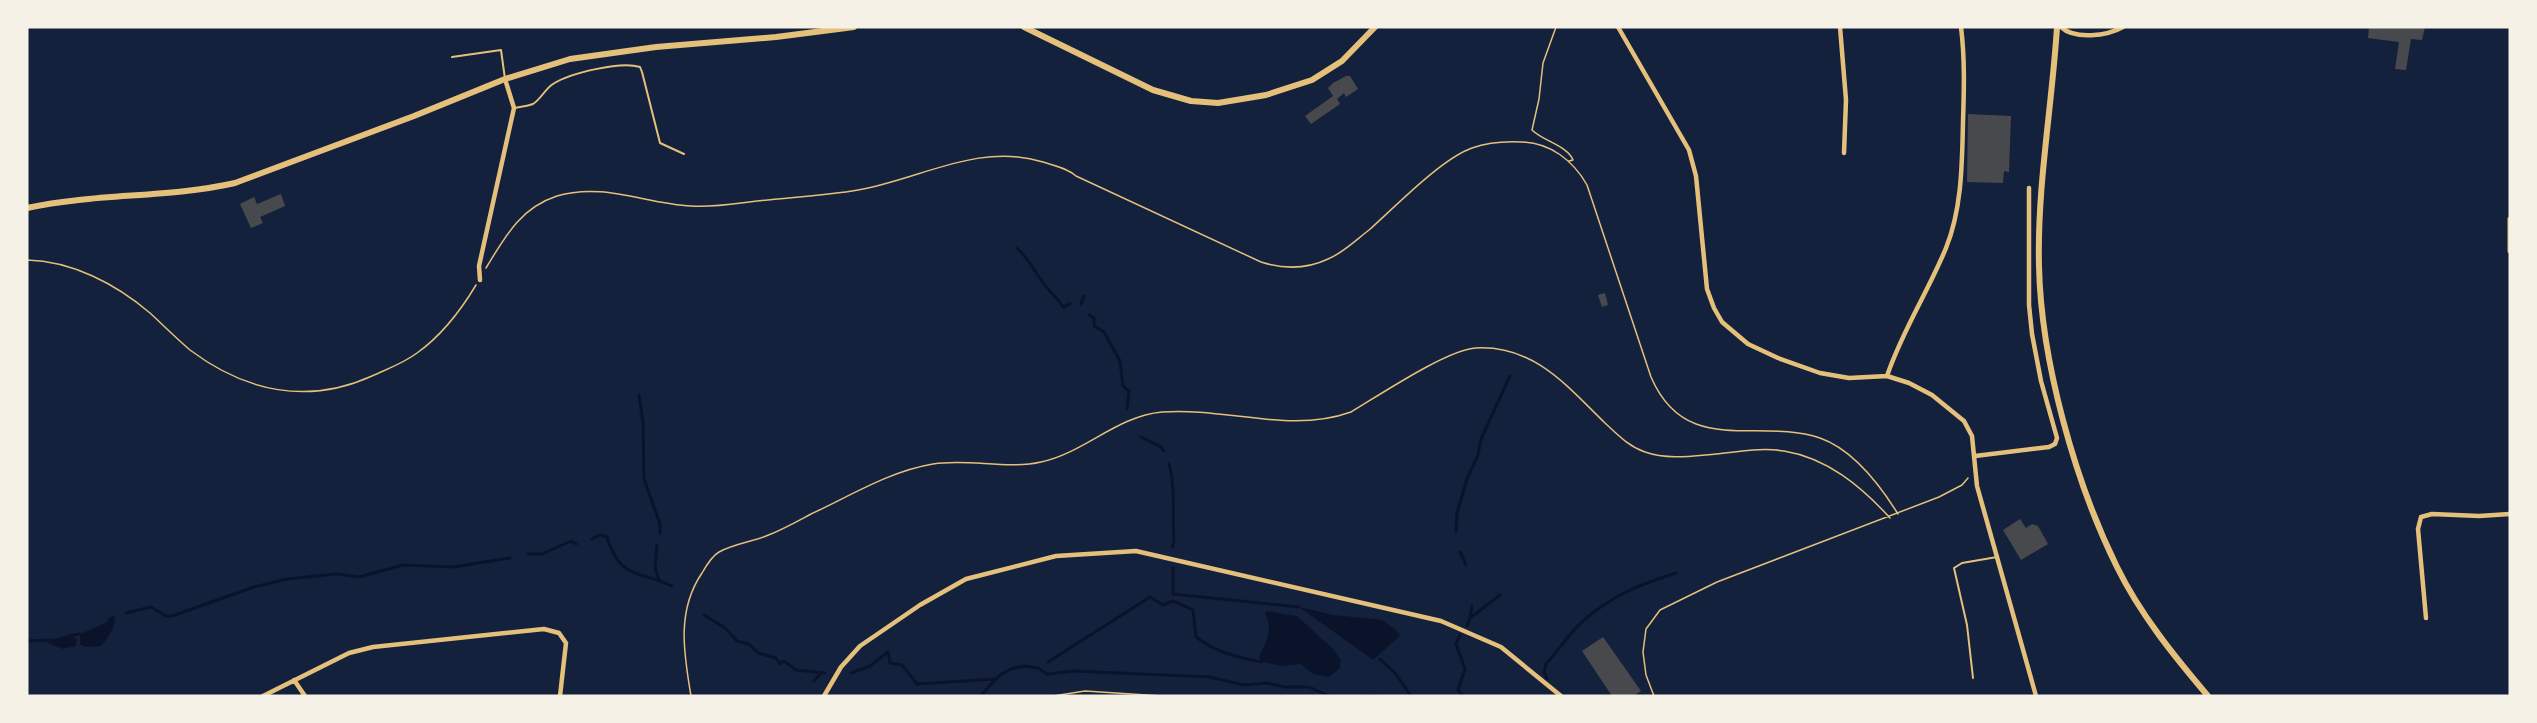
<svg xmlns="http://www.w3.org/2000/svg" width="2537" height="723" viewBox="0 0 2537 723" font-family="Rubik,sans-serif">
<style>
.water{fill:#0b132b}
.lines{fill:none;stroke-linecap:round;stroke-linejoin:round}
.stream{stroke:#0b132b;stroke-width:3}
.building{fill:#48494c}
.path{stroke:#e5c07b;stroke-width:1.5}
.service{stroke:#e5c07b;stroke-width:2}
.minor{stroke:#e5c07b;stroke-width:4.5}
.tertiary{stroke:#e5c07b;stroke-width:5}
.secondary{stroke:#e5c07b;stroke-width:6}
</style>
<rect width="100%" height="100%" fill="#14213d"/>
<path class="water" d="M1299,607L1333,615L1382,620L1395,629L1400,636L1373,660Z
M1267,611L1297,616L1333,649L1341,661L1339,669L1329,677L1313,674L1301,664L1283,666L1261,662L1259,657C1266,641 1274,630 1265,614Z
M112,620H115C113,630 108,638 101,646L85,647L80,644V634Z
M72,634L77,640L75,646L63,649L48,643L50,640Z"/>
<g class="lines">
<path class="stream" d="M1017,248C1029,259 1034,271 1044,284C1050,292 1057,297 1063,307L1070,304
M1081,304L1084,296
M1089,315L1094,318V326L1104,332L1120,361L1123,386L1129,391L1127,409
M639,395L643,423L644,479L660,524V533
M1141,437L1161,447L1164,451
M1169,464C1176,489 1172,516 1174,542L1172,547
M1456,531L1457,513L1467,479L1478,455L1481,439L1510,376
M592,539L600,535L607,537C620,580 638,570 672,586
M657,545L655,568L659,580
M1460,552L1466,565
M528,554H542L571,541L576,544
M1173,568V594L1299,607
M126,613L151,607L166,616H172L254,587L287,579L336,574L359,577L403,565L453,567L510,558
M704,615L725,628L737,641L749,644L758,653L776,658L780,664L784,661L796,670L825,673
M1470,618L1472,606
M112,620H109L114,617
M1467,626L1470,618L1500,595
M73,635L80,634
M1460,635L1456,644L1465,669L1458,690L1463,696
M27,641L50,640
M1380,659L1395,673L1411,696
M1048,662L1150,597L1163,605L1173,601L1193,610L1196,637C1215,652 1237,657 1261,662
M851,673L870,666L888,652L890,663L902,665L917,684L995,679
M1547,679L1544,672L1546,664C1559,650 1569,633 1583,621C1612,595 1641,584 1676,573
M814,681L821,673
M980,696L1000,675L1011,669L1024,666L1038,668L1047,674L1074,671L1210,677L1244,685L1267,683L1285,687H1309L1329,696
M1364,696H1378"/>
</g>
<path class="building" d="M2369,27H2425L2422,40L2411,39L2406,70L2395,69L2399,42L2368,38Z
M1346,76H1350L1358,89L1346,97L1344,93L1337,99L1340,104L1311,124L1305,116L1333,96L1328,88L1333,83Z
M1968,114L2011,116L2009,172L2004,171L2003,183L1967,182Z
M281,194L285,206L260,217L263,223L251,228L240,204L254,197L257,204Z
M1605,293L1608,305L1602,307L1598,295Z
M2020,519L2026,528L2032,524L2038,526L2048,544L2021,560L2003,530Z
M1603,637L1641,691L1633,696H1612L1582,651Z"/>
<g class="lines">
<path class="path" d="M1556,27L1543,63L1539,99L1532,130C1543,141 1568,146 1573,160L1569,161
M27,260C72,261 116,284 150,313C163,325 176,338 190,350C246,392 308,405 372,376C387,369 404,363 417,353C441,336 461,310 476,285
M486,268C505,237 520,208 557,196C603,182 646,204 691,206C717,208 743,202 768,200C798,197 829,195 858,190C921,179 978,142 1043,162C1055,166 1067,168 1076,176L1261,262C1283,269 1307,269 1328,259C1343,253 1356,240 1369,230C1395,207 1441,159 1472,148C1489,142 1504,141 1522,142C1550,143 1573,160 1587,185L1651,377C1686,458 1757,417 1820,438C1854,450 1880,485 1898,514
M691,696C684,654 676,611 702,573C706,566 712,556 719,552C733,544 751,542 766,536C782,530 796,522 811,514C850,496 890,471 933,464C968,458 1006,470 1041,462C1084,453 1117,416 1162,412C1225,407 1290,434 1351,412C1378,396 1448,349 1476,348C1534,345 1567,386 1605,423C1617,434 1628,446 1645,452C1668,460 1692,456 1716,454C1738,452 1762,447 1784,451C1827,458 1861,486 1890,518
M1053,696L1085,691L1162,696
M1654,696L1646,675L1643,652L1646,629L1660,610L1717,582L1939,497L1962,485L1968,478"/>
<path class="service" d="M452,57L501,50L505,79
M514,108C520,107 528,106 533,104C541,99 545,89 553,84C570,73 621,61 640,67L642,72L660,143L684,154
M1973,678L1967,625L1954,568L1962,563L1997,557"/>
<path class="minor" d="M1618,27L1689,150L1696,176L1707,289L1714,308L1722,322L1748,344L1778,358L1820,373L1849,378L1887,376L1909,383L1932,395L1964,421L1972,436L1977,486L2036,696
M1840,27L1846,100L1844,153
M2061,27C2075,40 2107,36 2123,27
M480,280L479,266L514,108L505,79
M1887,376C1902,331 1928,292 1946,248C1962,208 1962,164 1963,122C1964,90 1965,59 1961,27
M1975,456L2049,447L2055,444L2057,438L2041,381L2032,334L2029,305V188
M2426,618L2418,529L2421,517L2432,514L2479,516L2510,514
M294,680L305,696
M263,696L349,653L373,647L544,629L559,633L566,643L560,696
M824,696L841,667L860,646L920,605L966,579L1056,556L1136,551L1441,621L1501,647L1561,696"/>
<path class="tertiary" d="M2510,219V251"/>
<path class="secondary" d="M1024,27L1153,90L1191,101L1218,103L1266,95L1312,80L1342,61L1375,27
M2057,27C2052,107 2037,186 2039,266C2041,361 2075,482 2117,567C2140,614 2174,656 2208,696
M27,208C95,193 169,198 235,183L414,116L505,79L570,59L656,47L776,37L854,27"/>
</g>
<rect width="2537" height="723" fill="none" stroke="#f6f1e7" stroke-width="57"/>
</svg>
